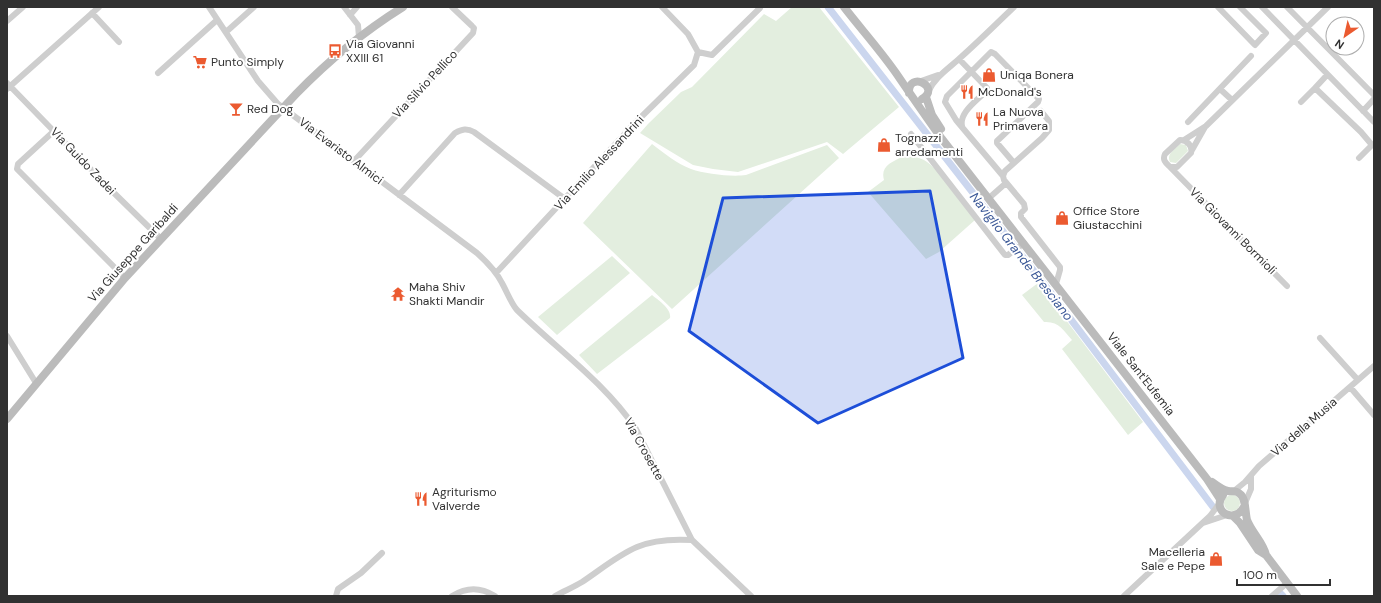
<svg xmlns="http://www.w3.org/2000/svg" width="1381" height="603" viewBox="0 0 1381 603" font-family="'DM Sans',sans-serif">
<style>
.green{fill:#e3eedf}
.lines{fill:none;stroke-linecap:round;stroke-linejoin:round}
.canal{stroke:#cbd6ee;stroke-width:7}
.street{stroke:#cecece;stroke-width:6}
.secondary{stroke:#bbb;stroke-width:8}
.marked{fill:#1d4ed8;fill-opacity:0.2;stroke:#1d4ed8;stroke-width:3;stroke-linejoin:round}
.labels{text-anchor:middle;stroke-width:4;stroke-linejoin:round;paint-order:stroke}
.poi-label{font-size:12px;fill:#313131;stroke:#fff;text-anchor:start}
.street-label{font-size:12px;fill:#313131;stroke:#fff}
.water-label{font-size:13px;font-style:italic;fill:#3b5897;stroke:#fff}
</style>
<rect width="100%" height="100%" fill="#fff"/>
<path class="green" d="M792,7H819L899,107L843,154L827,142L738,172L713,169L693,165L640,133L648,124L681,92L692,87L764,14L776,21Z
M652,144C664,153 677,164 691,169C705,174 732,177 746,175L827,145L839,158L672,309L583,223Z
M1180,144L1186,145L1188,151L1176,163L1170,162C1166,154 1175,149 1180,144Z
M902,157C910,157 917,156 924,160C938,167 964,206 975,220L939,252L926,259L868,192L884,180C880,166 892,162 902,157Z
M612,256L630,273L557,335L538,317Z
M1038,283L1143,422L1128,435L1062,349L1072,340C1063,330 1059,321 1044,322L1022,295Z
M652,295C658,300 672,309 670,318L597,374L579,355Z
M1224 503a8 8 0 1 1 16 0a8 8 0 1 1-16 0Z"/>
<g class="lines">
<path class="canal" d="M828,7L1044,284L1213,507
M1281,594L1283,596"/>
<path class="street" d="M209,7L258,81L278,104L477,253C487,262 496,271 502,283C507,292 511,303 517,310C557,349 604,382 636,429L692,540L751,596
M344,7L358,25L359,37
M1218,7L1255,45L1266,33L1240,7
M1262,7L1374,122
M1287,7L1374,95
M92,13L119,42
M350,15L357,7
M7,21L23,7
M226,32L254,7
M698,52L712,55L760,8L758,7
M959,59L987,88L986,91C978,100 959,112 962,126
M158,73L217,20
M1327,75L1315,88L1361,132L1372,145L1359,158
M921,81L938,75
M7,83L112,191L160,238
M7,89L99,7
M1220,89L1232,100
M928,92C935,77 948,69 960,58C978,42 996,24 1014,7
M1301,102L1315,88
M1041,111L1049,121V130L1042,138L1005,171L1003,176L1004,180L1024,204L1025,209L1021,213V217L1060,267V270L1056,284
M1363,111L1374,99
M1188,122L1251,56
M54,131L18,164L17,169L125,278
M911,134L1005,255H1008L1024,243
M1180,140C1187,140 1193,146 1191,153L1177,167H1170C1166,163 1162,160 1165,154Z
M1184,140L1206,126L1328,7
M1192,150L1205,127
M354,161L473,33L474,28L472,26L452,7
M1170,167L1287,286
M1003,176L956,120L945,102L947,96L991,52L995,54L1039,99L1038,102L997,141V143L1014,163
M399,195L455,133C462,129 467,128 474,132L565,199
M989,198L1006,183
M496,273L633,125L694,65L698,52L688,34L662,7
M7,336L36,383
M1320,338L1358,380
M1350,387L1374,415
M1234,491L1245,482L1259,466L1374,366
M1245,503L1251,489V476
M1203,523L1227,515
M336,596L338,589L361,573L382,553
M452,596C467,587 480,587 495,596
M555,596C564,591 574,587 582,582C600,570 618,555 637,547C653,540 675,539 692,540
M1124,596L1210,516L1219,504
M1272,596L1287,583"/>
<path class="secondary" d="M844,7C861,29 880,50 896,73C911,95 926,117 942,139L1207,479L1220,499
M909,93C908,70 942,87 922,99
M926,97L932,115L941,129
M7,419L125,278L296,94C329,60 363,32 403,7
M1212,482C1216,485 1223,490 1228,491C1233,492 1236,490 1240,494C1246,498 1245,512 1247,520C1252,533 1263,542 1266,555
M1223,495C1211,511 1234,525 1244,507
M1233,516L1240,523L1258,550L1266,555L1297,596"/>
</g>
<path class="marked" d="M930,191L963,358L818,423L689,331L723,198Z"/>
<defs>
<symbol id="bus-bare" viewBox="-9 -9 18 18"><path d="M-5-6H5V4H4V6H2V4H-2V6H-4V4H-5ZM-3.5-4V0h7V-4ZM-3.5 1.2v1.5H-2V1.2ZM2 1.2v1.5H3.5V1.2Z" fill="#eb5a30" stroke="#fff" stroke-width="2.5" paint-order="stroke"/></symbol>
<symbol id="supermarket-bare" viewBox="-9 -9 18 18"><path d="M-6-5.5h2.5l.6 2H6L4.5 2H-2.5L-4.4-4H-6ZM-1.5 3.2a1.3 1.3 0 1 0 .1 0ZM3 3.2a1.3 1.3 0 1 0 .1 0Z" fill="#eb5a30" stroke="#fff" stroke-width="2.5" paint-order="stroke"/></symbol>
<symbol id="shop-bare" viewBox="-9 -9 18 18"><path d="M-5-2.5h2.3a2.7 3.5 0 0 1 5.4 0H5L5.5 6h-11ZM-1.5-2.5h3a1.5 2.3 0 0 0-3 0Z" fill="#eb5a30" stroke="#fff" stroke-width="2.5" paint-order="stroke"/></symbol>
<symbol id="restaurant-bare" viewBox="-9 -9 18 18"><path d="M-5-6h1v4h1v-4h1v4h1v-4h1v5L-1.5 .5V6h-2V.5L-5-1ZM5-6V6H3V1.5H1.5Q1.5-4 5-6Z" fill="#eb5a30" stroke="#fff" stroke-width="2.5" paint-order="stroke"/></symbol>
<symbol id="bar-bare" viewBox="-9 -9 18 18"><path d="M-6-5H6L.8 .8V4.5H3.5V6h-7V4.5H-.8V.8Z" fill="#eb5a30" stroke="#fff" stroke-width="2.5" paint-order="stroke"/></symbol>
<symbol id="temple-bare" viewBox="-9 -9 18 18"><path d="M0-6L5-2H3V0L6.5 2.5H4V6H1.5V3h-3V6H-4V2.5H-6.5L-3 0V-2H-5Z" fill="#eb5a30" stroke="#fff" stroke-width="2.5" paint-order="stroke"/></symbol>
</defs>
<g fill-rule="evenodd">
<use href="#bus-bare" x="325" y="41" width="20" height="20"/>
<use href="#supermarket-bare" x="190" y="52" width="20" height="20"/>
<use href="#shop-bare" x="979" y="65" width="20" height="20"/>
<use href="#restaurant-bare" x="957" y="82" width="20" height="20"/>
<use href="#bar-bare" x="226" y="99" width="20" height="20"/>
<use href="#restaurant-bare" x="972" y="109" width="20" height="20"/>
<use href="#shop-bare" x="874" y="135" width="20" height="20"/>
<use href="#shop-bare" x="1052" y="208" width="20" height="20"/>
<use href="#temple-bare" x="388" y="284" width="20" height="20"/>
<use href="#restaurant-bare" x="411" y="489" width="20" height="20"/>
<use href="#shop-bare" x="1206" y="549" width="20" height="20"/>
</g>
<g class="labels">
<g class="poi-label">
<text x="346" y="48">Via Giovanni<tspan x="346" dy="14">XXIII 61</tspan></text>
<text x="211" y="66">Punto Simply</text>
<text x="1000" y="79">Uniqa Bonera</text>
<text x="978" y="96">McDonald's</text>
<text x="247" y="113">Red Dog</text>
<text x="993" y="116">La Nuova<tspan x="993" dy="14">Primavera</tspan></text>
<text x="895" y="142">Tognazzi<tspan x="895" dy="14">arredamenti</tspan></text>
<text x="1073" y="215">Office Store<tspan x="1073" dy="14">Giustacchini</tspan></text>
<text x="409" y="291">Maha Shiv<tspan x="409" dy="14">Shakti Mandir</tspan></text>
<text x="432" y="496">Agriturismo<tspan x="432" dy="14">Valverde</tspan></text>
<text x="1205" y="556" text-anchor="end">Macelleria<tspan x="1205" dy="14">Sale e Pepe</tspan></text>
</g>
<g class="street-label">
<text transform="translate(425 84) rotate(-47)" y="4">Via Silvio Pellico</text>
<text transform="translate(341 151) rotate(37)" y="4">Via Evaristo Almici</text>
<text transform="translate(83 161) rotate(46)" y="4">Via Guido Zadei</text>
<text transform="translate(599 163) rotate(-47)" y="4">Via Emilio Alessandrini</text>
<text transform="translate(1233 231) rotate(45)" y="4">Via Giovanni Bormioli</text>
<text transform="translate(133 253) rotate(-48)" y="4">Via Giuseppe Garibaldi</text>
<text transform="translate(1141 374) rotate(52)" y="4">Viale Sant'Eufemia</text>
<text transform="translate(1304 427) rotate(-41)" y="4">Via della Musia</text>
<text transform="translate(644 449) rotate(61)" y="4">Via Crosette</text>
</g>
<g class="water-label">
<text transform="translate(1022 256) rotate(52)" y="5">Naviglio Grande Bresciano</text>
</g>
</g>
<rect width="1381" height="603" fill="none" stroke="#313131" stroke-width="16"/>
<g transform="translate(1345 36) rotate(214)"><circle r="19" fill="#ffffff" stroke="#adadad"/>
<path d="M0-3L7 15L0 10L-7 15Z" fill="#eb5a30"/>
<text y="-6" font-size="11" font-weight="bold" text-anchor="middle" fill="#313131">N</text>
</g>
<path d="M1237 579v6h93v-6" fill="none" stroke="#313131" stroke-width="2"/>
<text x="1243" y="579" font-size="12" fill="#313131" stroke="#ffffff" stroke-width="3" paint-order="stroke">100 m</text>
</svg>
